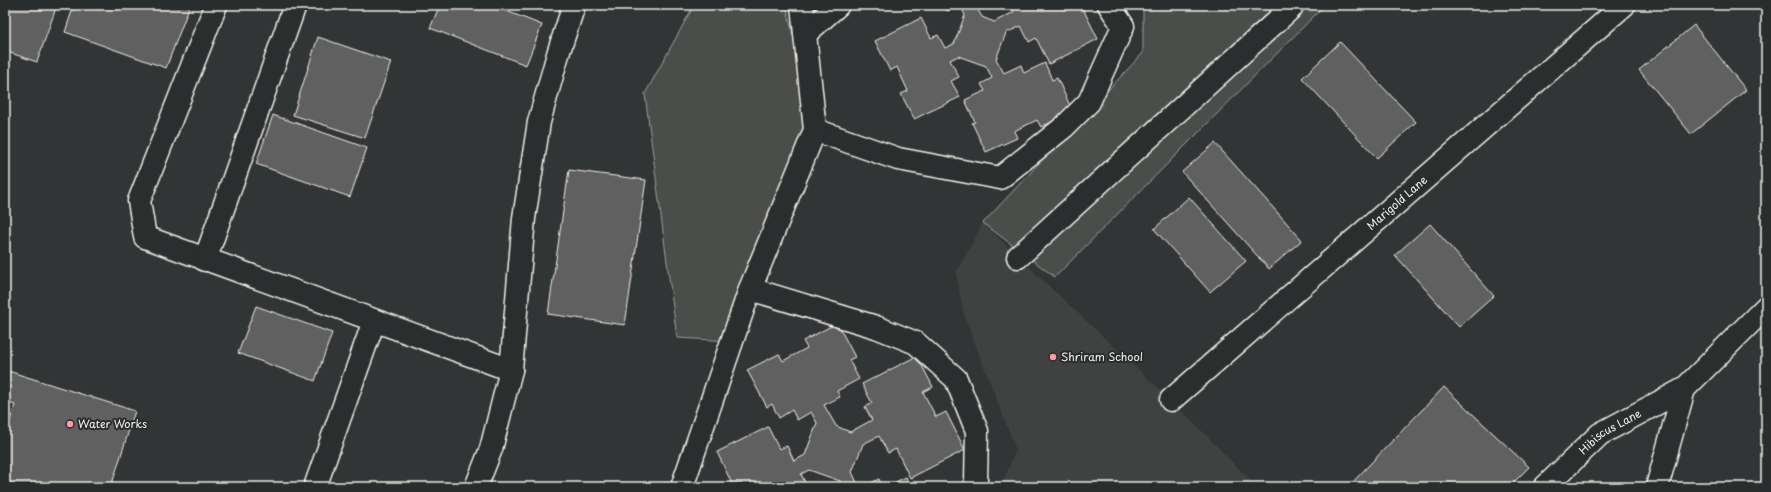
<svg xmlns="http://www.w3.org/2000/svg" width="1771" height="492" viewBox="0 0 1771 492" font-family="'Playpen Sans',sans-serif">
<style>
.built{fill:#404242}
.green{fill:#4b4d4c;stroke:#a09f9a}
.building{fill:#5f605f;stroke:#f4f1e8}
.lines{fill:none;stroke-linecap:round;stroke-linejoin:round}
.minor-casing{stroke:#f4f1e8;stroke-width:25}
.minor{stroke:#2a2d2e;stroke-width:22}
.poi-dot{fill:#ff9aa2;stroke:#2a2d2e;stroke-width:1.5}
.labels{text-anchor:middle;stroke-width:4;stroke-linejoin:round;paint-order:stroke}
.street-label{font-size:11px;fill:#f4f1e8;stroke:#2a2d2e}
.poi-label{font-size:11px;fill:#f4f1e8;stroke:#2a2d2e;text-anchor:start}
</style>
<rect width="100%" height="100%" fill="#323535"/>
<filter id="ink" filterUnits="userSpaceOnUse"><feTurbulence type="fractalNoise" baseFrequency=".025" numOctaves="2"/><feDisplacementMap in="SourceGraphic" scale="8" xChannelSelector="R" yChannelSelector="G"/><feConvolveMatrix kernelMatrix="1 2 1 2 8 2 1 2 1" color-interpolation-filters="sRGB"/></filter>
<g filter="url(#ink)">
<path class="built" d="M983,223L1018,257L1171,400L1257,487H1001L1016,450L964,315L956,273Z"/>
<path class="green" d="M694,5H786L810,108L732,341L677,338L645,94Z
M1143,5L1324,6L1055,277L983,223L1143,53Z"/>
<path class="building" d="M5,5H57L37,62L5,51Z
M74,5H190L166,68L65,32Z
M440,5H491L542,25L526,65L430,28Z
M944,5H959L947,11Z
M960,5H975L982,17L994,22L1014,12L1010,5H1069L1071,9L1081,5L1098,39L1049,64L1036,38L1029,42L1021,26L1006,33L996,59L1004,73L1021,65L1024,73L1045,63L1052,80L1057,78L1073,112L1041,127L1037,120L1014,131L1017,138L986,152L972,123L975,122L965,100L985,91L981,84L992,78L986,66L958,56L950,60L959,77L951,81L960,97L914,119L901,94L908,91L897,67L890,71L875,41L921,18L931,38L938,35L945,48L954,44L965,15Z
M1694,25L1746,90L1691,134L1639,70Z
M318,37L391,62L365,138L293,115Z
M1340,42L1416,122L1377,158L1302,78Z
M273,115L367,148L350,197L256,164Z
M1215,143L1302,240L1269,269L1182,172Z
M569,170L646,180L625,325L548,314Z
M1189,197L1246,261L1210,292L1154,229Z
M1430,224L1494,296L1459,327L1395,255Z
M256,306L332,333L315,381L238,353Z
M837,323L855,357L849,360L859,379L837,391L840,397L824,405L836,426L850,432L872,420L865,407L872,403L862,384L917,356L933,387L923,392L936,417L946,412L965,450L910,478L896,449L888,453L879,436L863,444L852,472L859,487H843L840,481L809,470L801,474L807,487H743L741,483L733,486L717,452L768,427L779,449L787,446L794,461L805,455L817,423L811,412L797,420L792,410L779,418L772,404L767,407L747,370L779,354L783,361L807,348L803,341Z
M5,370L135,411L111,487H22L5,482V436L15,405L5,402Z
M1444,387L1529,467L1509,487H1348Z
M906,477L910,487H885Z
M879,479L882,487H863Z"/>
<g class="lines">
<defs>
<g id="minor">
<path d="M216,5L139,201L145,237L511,370"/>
<path d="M805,34L838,5"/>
<path d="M815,130L898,159L1000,178L1064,127L1089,102L1123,26L1109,5"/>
<path d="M1018,257L1291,8L1292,5"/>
<path d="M205,260L295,5"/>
<path d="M750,289L876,327L916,343L956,379L977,431L976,483L974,487"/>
<path id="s1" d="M1171,400L1624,5"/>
<path d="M315,487L374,321"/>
<path d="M476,487L491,449L511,370L524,218L539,122L558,54L574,5"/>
<path d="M682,487L750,289L815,130L802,5"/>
<path id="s2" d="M1545,487L1600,434L1684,389L1766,307"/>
<path d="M1657,487L1684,389"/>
</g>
</defs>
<use href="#minor" class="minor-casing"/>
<use href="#minor" class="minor"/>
</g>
</g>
<g class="poi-dot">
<circle cx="1053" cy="357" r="4"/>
<circle cx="70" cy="424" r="4"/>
</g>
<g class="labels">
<g class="street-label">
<text dy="4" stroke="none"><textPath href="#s1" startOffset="300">Marigold Lane</textPath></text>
<text dy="4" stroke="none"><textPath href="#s2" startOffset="86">Hibiscus Lane</textPath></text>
</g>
<g class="poi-label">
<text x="1061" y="361">Shriram School</text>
<text x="78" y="428">Water Works</text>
</g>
</g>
<rect width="1771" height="492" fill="none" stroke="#2a2d2e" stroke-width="20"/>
<rect x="10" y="10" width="1751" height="472" fill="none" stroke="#f4f1e8" stroke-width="1.5" filter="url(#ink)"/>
</svg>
